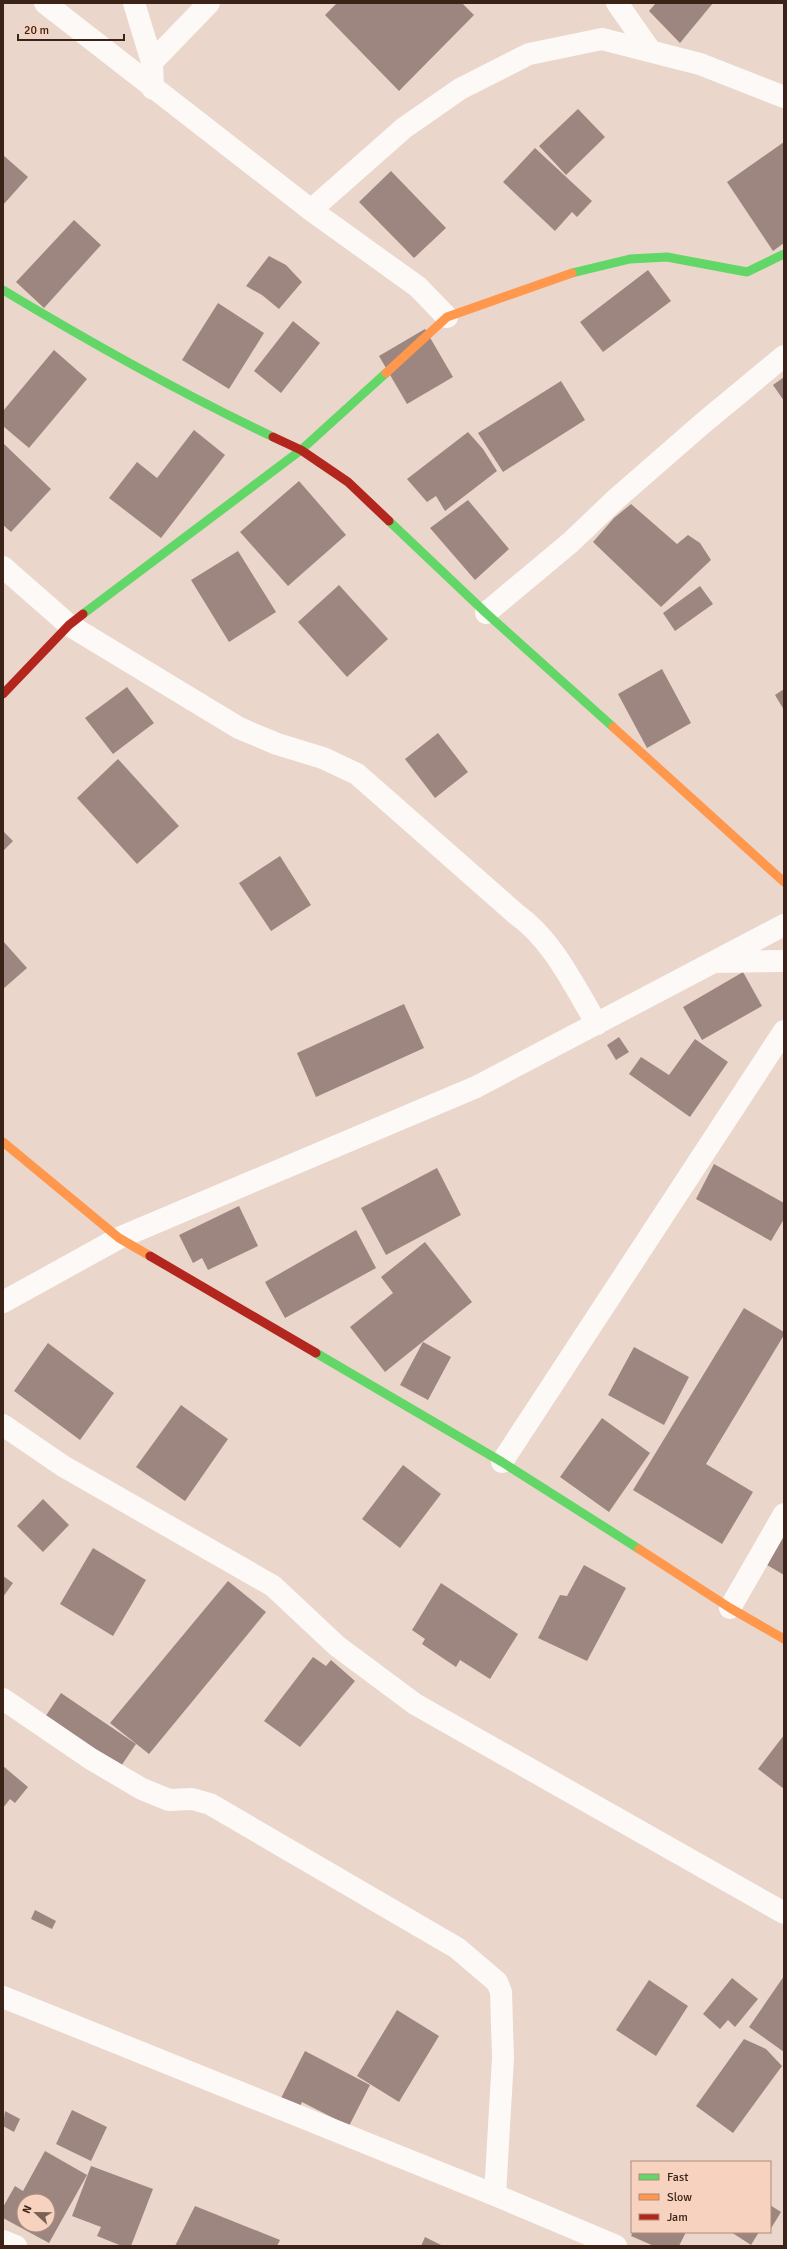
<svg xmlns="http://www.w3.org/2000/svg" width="787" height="2249" viewBox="0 0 787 2249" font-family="Signika,sans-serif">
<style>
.building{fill:#9d867f;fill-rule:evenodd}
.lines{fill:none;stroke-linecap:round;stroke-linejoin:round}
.street{stroke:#fcf9f7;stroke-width:22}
.fast{stroke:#63d668;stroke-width:9}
.slow{stroke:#ff974d;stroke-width:9}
.jam{stroke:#b3261e;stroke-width:9}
</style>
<rect width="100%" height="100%" fill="#ead6cb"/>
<path class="building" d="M337,3H462L474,15L399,91L325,15Z
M656,3H713L680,43L649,11Z
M578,109L605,137L566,175L539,146Z
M784,142V243L773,251L727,182Z
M535,148L592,201L577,217L572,212L555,231L503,182Z
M3,155L28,177L3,205Z
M391,171L446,228L414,258L359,202Z
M74,220L101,245L44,308L16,282Z
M269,256L286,265L302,282L279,309L262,295L246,286Z
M648,270L671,301L603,352L580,322Z
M218,303L264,333L229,389L182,360Z
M293,321L320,343L281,393L254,371Z
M425,329L453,377L407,404L379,356Z
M54,350L87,379L29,448L3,426V411Z
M784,377V401L773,385Z
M561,381L585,420L503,472L478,433Z
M194,430L225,455L161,538L109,498L137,462L157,478Z
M468,432L483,449L497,471L445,511L436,496L427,502L407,479Z
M3,443L51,489L11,532L3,525Z
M299,481L346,535L288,586L240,532Z
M468,500L509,549L475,580L430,528Z
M631,504L677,544L688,535L700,543L711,560L661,607L593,542L614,518Z
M238,551L276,612L229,642L191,580Z
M339,585L388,639L347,677L298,622Z
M700,586L713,604L675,631L663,613Z
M662,669L691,723L647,748L618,694Z
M127,687L154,723L113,754L85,718Z
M784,689V710L775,695Z
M438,733L468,772L435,798L405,759Z
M118,759L179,826L137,864L77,798Z
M3,831L13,841L3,851Z
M280,856L311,905L271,931L239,883Z
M3,941L27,968L3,989Z
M743,972L762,1006L702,1040L683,1007Z
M404,1004L424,1048L316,1097L297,1053Z
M619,1037L629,1052L616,1060L607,1045Z
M695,1039L728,1062L690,1117L629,1074L641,1057L669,1075Z
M714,1164L784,1203V1219L771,1241L696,1199Z
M437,1168L461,1215L386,1255L361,1208Z
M239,1206L258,1246L208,1270L202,1258L193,1263L179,1235Z
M356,1230L376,1268L285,1318L265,1282Z
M425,1242L472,1302L385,1372L350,1327L393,1293L381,1277Z
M744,1308L784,1332V1335L706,1464L753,1492L722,1544L633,1490Z
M423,1342L451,1357L428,1400L400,1385Z
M48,1343L114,1393L80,1440L14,1391Z
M634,1347L689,1377L664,1425L608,1395Z
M181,1405L228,1439L185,1501L136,1467Z
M602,1418L650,1453L609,1512L560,1477Z
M403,1465L441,1494L400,1548L362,1519Z
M43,1499L69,1525L43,1552L17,1526Z
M784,1524V1575L752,1556Z
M93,1548L146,1580L113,1636L60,1604Z
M584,1565L626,1588L587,1661L538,1638L560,1595L567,1596Z
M3,1576L13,1583L3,1597Z
M228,1581L266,1612L149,1754L110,1723Z
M441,1583L518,1634L490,1679L460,1660L456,1667L422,1644L425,1639L412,1630Z
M313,1657L326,1666L331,1660L355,1681L300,1747L264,1721Z
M61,1693L136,1744L117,1772L43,1720Z
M784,1735V1789L758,1769Z
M3,1766L28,1787L15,1803L10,1799L3,1808Z
M35,1910L56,1921L52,1929L31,1919Z
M784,1976V2052L749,2027Z
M732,1978L758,1999L735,2027L728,2020L720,2029L703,2014Z
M649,1980L688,2006L656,2056L616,2030Z
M397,2010L439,2036L399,2102L357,2076Z
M744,2039L766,2049L782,2066L733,2133L696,2106Z
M305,2051L370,2085L349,2126L302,2102L298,2111L279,2102Z
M72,2110L107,2127L91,2161L56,2144Z
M5,2111L20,2119L14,2132L3,2126Z
M45,2151L87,2175L49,2243L3,2218V2207L15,2186L23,2191ZM24,2201H48V2225H24Z
M91,2166L153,2189L131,2246H122L97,2236L101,2227L72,2216Z
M770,2205L781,2212L770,2230Z
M195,2206L280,2240L277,2246H175Z
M633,2232H686L679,2246H654L631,2236Z
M731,2232H759L751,2245Z
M425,2237L443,2246H421Z"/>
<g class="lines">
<path class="street" d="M45,3L311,210L418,287L447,317
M134,3L152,62L153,89
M617,3L650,50
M152,62L209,3
M311,210L404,128L460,89L529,54L602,39L700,64L784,97
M3,567L69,625L239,728L277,744L323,758L357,774L516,914C553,940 574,986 597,1024
M486,613L571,542L616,499L702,424L784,356
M715,962L784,961
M3,1302L119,1238L476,1087L784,925
M3,1425L63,1466L273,1586L337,1646L415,1704L784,1913
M502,1462L784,1031
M730,1608L784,1514
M3,1699L91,1759L142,1789L169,1800L192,1799L210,1804L457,1948L497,1982L501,1992L503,2058L495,2195
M3,1997L495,2195L616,2246
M3,2241L16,2246"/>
<path class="fast" d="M572,273L630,259L667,257L747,272L784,254
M3,290C91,343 181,393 273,437
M389,521L486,613L613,727
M83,614L301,450L386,373
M316,1353L502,1462L639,1549"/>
<path class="slow" d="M386,373L447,317L572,273
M613,727L784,882
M3,1142L119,1238L150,1256
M639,1549L730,1608L784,1639"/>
<path class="jam" d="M273,437L301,450L348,482L389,521
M3,694L69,625L83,614
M150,1256L316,1353"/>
</g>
<rect width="787" height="2249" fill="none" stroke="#3b2417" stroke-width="8"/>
<rect x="631" y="2161" width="140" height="72" fill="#f7d2be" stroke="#ac8c7b"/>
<rect x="639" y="2174" width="20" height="6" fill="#63d668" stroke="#ac8c7b"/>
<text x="667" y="2181" font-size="12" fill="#3b2417">Fast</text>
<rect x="639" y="2194" width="20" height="6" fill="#ff974d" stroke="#ac8c7b"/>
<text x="667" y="2201" font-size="12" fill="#3b2417">Slow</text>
<rect x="639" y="2214" width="20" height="6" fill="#b3261e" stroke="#ac8c7b"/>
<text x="667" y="2221" font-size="12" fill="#3b2417">Jam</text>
<g transform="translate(36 2213) rotate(292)"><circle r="19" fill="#f7d2be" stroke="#ac8c7b"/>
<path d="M0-3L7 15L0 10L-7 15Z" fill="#786256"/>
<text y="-6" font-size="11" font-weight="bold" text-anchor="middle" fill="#3b2417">N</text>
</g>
<path d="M18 34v6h106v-6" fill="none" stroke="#3b2417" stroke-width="2"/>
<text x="24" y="34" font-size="12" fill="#3b2417" stroke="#f7d2be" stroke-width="3" paint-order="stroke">20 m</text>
</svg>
